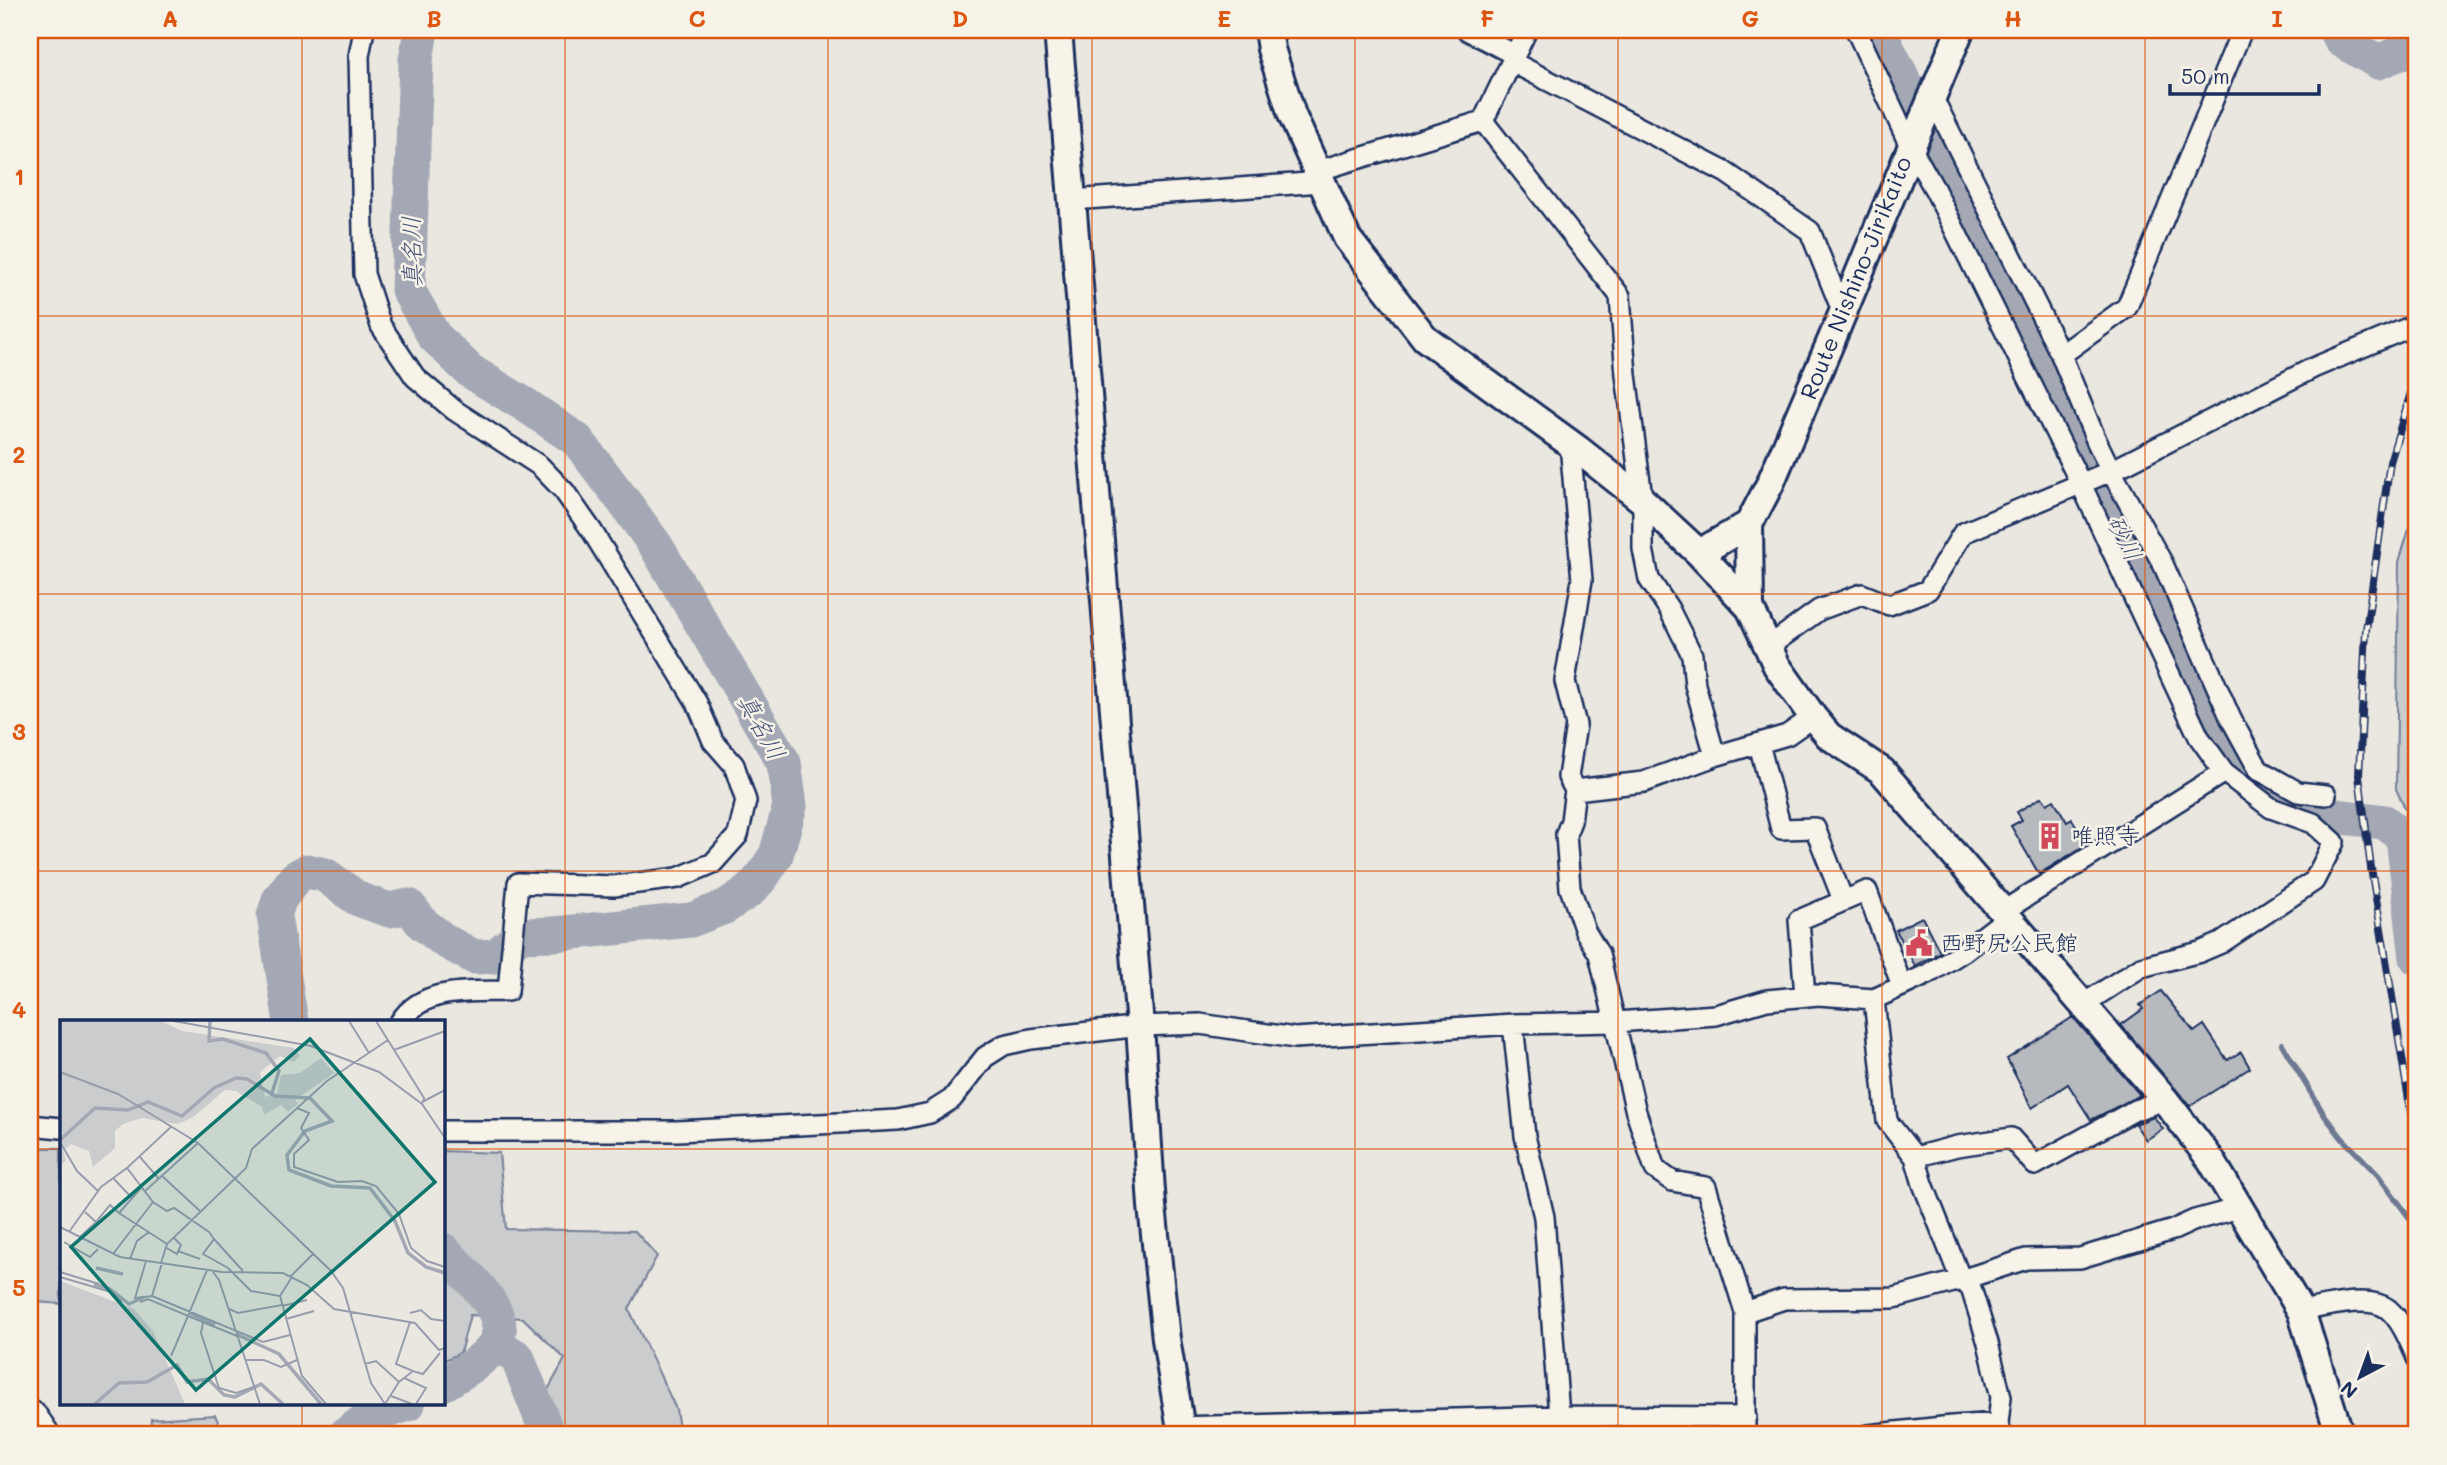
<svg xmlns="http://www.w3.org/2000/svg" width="2447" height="1465" viewBox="0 0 2447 1465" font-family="Mali,'Klee One',sans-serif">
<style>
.green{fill:#cbcccd;stroke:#737e96;stroke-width:2}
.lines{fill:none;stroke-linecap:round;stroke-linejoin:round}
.stream{stroke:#6d7892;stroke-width:6}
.river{stroke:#a3a8b4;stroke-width:35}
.building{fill:#b6babf;stroke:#1b2f5e;stroke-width:2}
.street-casing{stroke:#1b2f5e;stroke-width:24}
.secondary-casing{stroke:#1b2f5e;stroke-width:32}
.highway-casing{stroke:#1b2f5e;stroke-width:40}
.street{stroke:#f7f3e8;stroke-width:19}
.secondary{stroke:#f7f3e8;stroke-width:26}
.highway{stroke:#f7f3e8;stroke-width:35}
.rail-casing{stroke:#1b2f5e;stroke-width:8}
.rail{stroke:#f7f3e8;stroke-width:5;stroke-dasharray:16;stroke-linecap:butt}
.grid{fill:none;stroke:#de5710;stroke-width:2;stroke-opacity:0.55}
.labels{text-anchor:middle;stroke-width:5;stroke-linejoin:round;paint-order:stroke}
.street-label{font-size:23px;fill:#1b2f5e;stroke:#f7f3e8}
.poi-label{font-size:23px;fill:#1b2f5e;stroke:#f7f3e8;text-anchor:start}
.water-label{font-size:24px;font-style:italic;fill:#445378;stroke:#f7f3e8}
.inset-river{fill:none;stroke:#a3a8b4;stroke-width:3.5}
.inset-road{fill:none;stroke:#979dac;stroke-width:2}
.view{fill:#0f766e;fill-opacity:0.15;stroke:#0f766e;stroke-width:3.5}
.inset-edge{fill:none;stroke:#1b2f5e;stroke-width:3.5}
.neatline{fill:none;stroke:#de5710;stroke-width:2.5}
.grid-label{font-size:23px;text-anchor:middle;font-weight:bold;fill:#de5710}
</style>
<rect width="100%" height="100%" fill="#eae7e0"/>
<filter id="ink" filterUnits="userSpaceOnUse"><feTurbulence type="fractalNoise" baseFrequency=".0143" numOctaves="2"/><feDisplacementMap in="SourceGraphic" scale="14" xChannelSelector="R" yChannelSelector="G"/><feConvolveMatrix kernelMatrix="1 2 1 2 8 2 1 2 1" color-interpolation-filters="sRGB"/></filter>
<g filter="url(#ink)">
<path class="green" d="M2417,503V834L2396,789L2399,562Z
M38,1148H61V1304L36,1302L30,1292V1184Z
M443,1151L499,1153L506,1229L635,1231L657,1256L629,1309L676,1409L680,1435H523L565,1359L523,1318L470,1315L460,1353L443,1361Z
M215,1415L224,1435H150L151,1419Z"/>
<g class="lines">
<path class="stream" d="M2282,1044L2323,1113L2342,1138L2378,1175L2409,1217"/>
<path class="river" d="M1878,30L1935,141L2228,753L2248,781L2281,805L2301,812L2385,822L2403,838L2417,958
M2335,30L2341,40L2378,62L2417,46
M291,1022L274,916L279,900L295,878L307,871L325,875L358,899L389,910L409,906L423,924L445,941L474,957L495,956L521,935L554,934L691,920L725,907L749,891L762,877L776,855L790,806L784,763L656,546L625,503L577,440L527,406L470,371L434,336L408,290L416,60L421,30
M443,1250C462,1271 514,1313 495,1344C484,1361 459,1374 443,1384
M495,1344L517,1357L548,1435
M345,1435L370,1417L408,1404"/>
</g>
<path class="building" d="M2042,797L2047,804L2054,800L2067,822L2072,819L2087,844L2039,874L2011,826L2022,820L2017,812Z
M1922,917L1940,952L1915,966L1896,930Z
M2161,991L2194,1032L2204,1025L2227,1060L2241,1052L2250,1068L2190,1106L2121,1025L2143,1009L2140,1005Z
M2073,1017L2140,1095L2091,1120L2068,1084L2032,1108L2007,1059Z
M2154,1117L2163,1129L2146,1140L2135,1124Z"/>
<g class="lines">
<defs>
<path id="street" d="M364,30L359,56L364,274L381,326L415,377L454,410L540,466L564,491L592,531L697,703L713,741L734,765L746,801L738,835L713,863L678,878L614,886L518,883L508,991C471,992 423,986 400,1022
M1467,30L1515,55
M1856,30L1910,146L1935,190L2081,484L2199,737L2224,772
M1512,62L1725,172L1810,231L1843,313
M1931,100L1938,108L2061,355L2096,440L2111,471L2313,368L2417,324
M1483,121L1620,296L1626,375L1643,505V549L1649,579L1669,609L1692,655L1695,685L1715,756L1644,782L1575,790L1571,821L1566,834L1570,888L1585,931L1599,954L1636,1112L1655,1169L1672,1181L1706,1187L1745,1312V1435
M1317,171L1483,121L1527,30
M1072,200L1322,182
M2061,355L2127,307L2242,30
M1570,444L1582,580L1565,681L1576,725L1568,777L1575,790
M1768,647L1819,610L1862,594L1889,605L1928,590L1963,533L2111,471L2163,564L2231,719L2259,770L2298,792L2326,795
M1759,744L1781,829L1815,828L1843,900
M1715,756L1787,735L1813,717
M2002,912L2224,772L2271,808L2313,823L2334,842L2314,881L2221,943L2200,952L2141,967L2082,1005
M1805,996L1799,920L1867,891L1902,986
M1874,999L1887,1121L1915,1157L1923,1184L1961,1280L1971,1288L1988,1343L2001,1397L1998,1423
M1513,1024L1525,1136L1544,1217L1559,1416
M30,1125L61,1128
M443,1131H677L898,1120L930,1113L952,1099L985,1057L1004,1045L1031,1039L1140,1026L1200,1024L1295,1038L1513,1024L1616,1022L1716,1015L1767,1000L1818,995L1874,999L1928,974L1964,951L2007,918
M1915,1157L1957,1146L2011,1138L2035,1165L2135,1110L2165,1100
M2301,1311C2323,1307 2369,1294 2388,1309C2402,1321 2410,1342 2417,1358
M1745,1312L1784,1299L1894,1298L1961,1280L2026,1259L2080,1258L2173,1230L2195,1220L2239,1208
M1180,1427L1559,1416L1746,1417
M1868,1435L1952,1426L1998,1423L2000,1434"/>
<path id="secondary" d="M1058,30L1140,1026L1152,1206L1166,1339L1182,1435
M1268,30L1271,49L1292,115L1347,238L1425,338L1579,450L1642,500L1699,553L1750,608L1777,666L1813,717L1829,736L1882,771L2165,1100L2211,1160L2301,1311L2340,1435
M1699,553L1749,524
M1750,608L1749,524L1770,484L1834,334L1960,30"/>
<path id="highway" d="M30,1419L41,1435"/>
</defs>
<use href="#street" class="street-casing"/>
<use href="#secondary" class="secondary-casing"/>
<use href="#highway" class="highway-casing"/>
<use href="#street" class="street"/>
<use href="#secondary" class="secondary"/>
<use href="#highway" class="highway"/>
<defs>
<path id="rail" d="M2417,373L2390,462L2366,630L2359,776L2371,868L2417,1149"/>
</defs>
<use href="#rail" class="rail-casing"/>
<use href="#rail" class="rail"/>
</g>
</g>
<path class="grid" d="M302,30V1022M565,30V1435M828,30V1435M1092,30V1435M1355,30V1435M1618,30V1435M1882,30V1435M2145,30V1435M30,316H2417M30,594H2417M30,871H2417M30,1149H61M443,1149H2417M302,1404V1435"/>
<defs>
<symbol id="building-bare" viewBox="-9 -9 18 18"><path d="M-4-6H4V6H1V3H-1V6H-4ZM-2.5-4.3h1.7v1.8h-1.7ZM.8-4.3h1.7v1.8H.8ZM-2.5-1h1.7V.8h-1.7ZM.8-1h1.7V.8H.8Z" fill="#d1495b" stroke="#f7f3e8" stroke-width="2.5" paint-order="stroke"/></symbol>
<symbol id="civic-bare" viewBox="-9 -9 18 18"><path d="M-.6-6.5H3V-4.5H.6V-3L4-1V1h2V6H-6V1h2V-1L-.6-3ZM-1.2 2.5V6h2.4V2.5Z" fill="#d1495b" stroke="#f7f3e8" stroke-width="2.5" paint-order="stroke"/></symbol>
</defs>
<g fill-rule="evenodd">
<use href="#building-bare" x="2031" y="817" width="38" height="38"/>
<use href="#civic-bare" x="1900" y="924" width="38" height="38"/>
</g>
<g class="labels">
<g class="street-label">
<text transform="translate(1856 278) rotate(-68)" y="8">Route Nishino-Jirikaito</text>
</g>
<g class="poi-label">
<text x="2071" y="844">唯照寺</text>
<text x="1940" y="951">西野尻公民館</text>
</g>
<g class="water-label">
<text transform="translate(412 252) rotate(-91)" y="8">真名川</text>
<text transform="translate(2124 538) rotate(64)" y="8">砂川</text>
<text transform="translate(761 727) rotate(61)" y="8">真名川</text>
</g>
</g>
<g transform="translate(60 1020)">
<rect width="385" height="385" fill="#eae7e0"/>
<path d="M0,1H101L122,11L234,28L240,36L234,42L220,36L200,52L205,77L217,73L221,55L240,53L261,38L274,53L235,80L238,84L228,92L221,85L204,95L202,87L176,71L165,70L132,98L117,104L82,98L63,104L55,111V128L33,147L29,131L11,124L3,131L6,141L0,145ZM0,261L74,289L93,311L125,384H0Z" fill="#cbcccd"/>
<path class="inset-river" d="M150,1L149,21L163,19L206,33L219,51L212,73M0,120L35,88L68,90L88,82L122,96L154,68L176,58L187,59L215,76L250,78L272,101L245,111L227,135L229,150L271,166L310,168L335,201L348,233L366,247L385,253M36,248L63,254M34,264L50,269L69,284L84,277M131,294L155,305M176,314L219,334L261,384M35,384L59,363L87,362L117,345L127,362L148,359L164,375L175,377L201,364L223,384"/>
<path class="inset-road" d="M114,1L251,26L319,52L362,84L385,118M289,1L309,33M316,1L364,78L362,84M334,30L385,11M0,52L58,74L138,123L271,251L283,268L311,363L325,384M364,81L385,70M237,88L249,93L241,108L249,120L234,134V147L278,162L302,161L316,166L339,194L351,228L367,241L385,247M0,122L17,151L38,171M80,137L99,159M67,148L112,106M102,156L140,191M53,158L72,178M84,172L138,123M25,192L36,202L50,185L59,193L81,168M59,193L107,224M0,207L60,237L162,252L223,253L247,265L274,289L355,303L379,330L385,328M9,212L41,167L67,148L93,182L107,191L114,188L149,212L154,219L143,234L168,248L191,271L220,276M20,217L36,202M154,219L183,251M4,222L30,237L38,229M105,227L117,234L121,225L114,218M118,231L140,239M53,234L93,182M70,239L77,221L89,212M86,241L75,278L92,276L102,243M101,243L107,224L186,148L192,129L267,61L328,20M0,252L39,264M153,252L159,260L200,384M0,257L51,272L62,282M230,257L253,234M232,257L220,276L242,356L266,384M92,276L203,322L230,315M80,282L88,279L128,296L147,250M222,286L247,280M169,289L178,293L222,285M350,293L361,290L371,299L385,301M226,299L254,291M350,302L336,344L353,351M143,303L141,313L159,368L176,373L194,367M111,336L128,296L177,316M186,340H204L221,347L237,340M305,344L316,341L339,362M344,358L366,368L356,384M331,376L352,384M325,384L339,362L353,351L363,354L380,333"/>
<path class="view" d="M250,19L375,162L136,370L11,227Z"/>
<rect width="385" height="385" class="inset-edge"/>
</g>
<rect width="2447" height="1465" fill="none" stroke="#f7f3e8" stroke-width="77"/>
<g transform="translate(2360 1377) rotate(221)" stroke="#f7f3e8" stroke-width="5" paint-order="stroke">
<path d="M0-5L12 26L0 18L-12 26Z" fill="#1b2f5e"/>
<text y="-10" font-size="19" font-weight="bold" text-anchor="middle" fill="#1b2f5e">N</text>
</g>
<path d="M2170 84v10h149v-10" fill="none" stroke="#1b2f5e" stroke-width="3.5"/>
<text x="2181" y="84" font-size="21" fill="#1b2f5e" stroke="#f7f3e8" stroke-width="5" paint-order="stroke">50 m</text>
<rect x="38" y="38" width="2370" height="1388" class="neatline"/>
<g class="grid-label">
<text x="170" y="27">A</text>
<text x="434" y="27">B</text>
<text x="697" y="27">C</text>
<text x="960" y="27">D</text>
<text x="1224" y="27">E</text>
<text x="1487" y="27">F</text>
<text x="1750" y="27">G</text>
<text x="2013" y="27">H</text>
<text x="2277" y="27">I</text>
<text x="19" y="185">1</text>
<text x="19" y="463">2</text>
<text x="19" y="740">3</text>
<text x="19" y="1018">4</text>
<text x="19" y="1296">5</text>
</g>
</svg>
